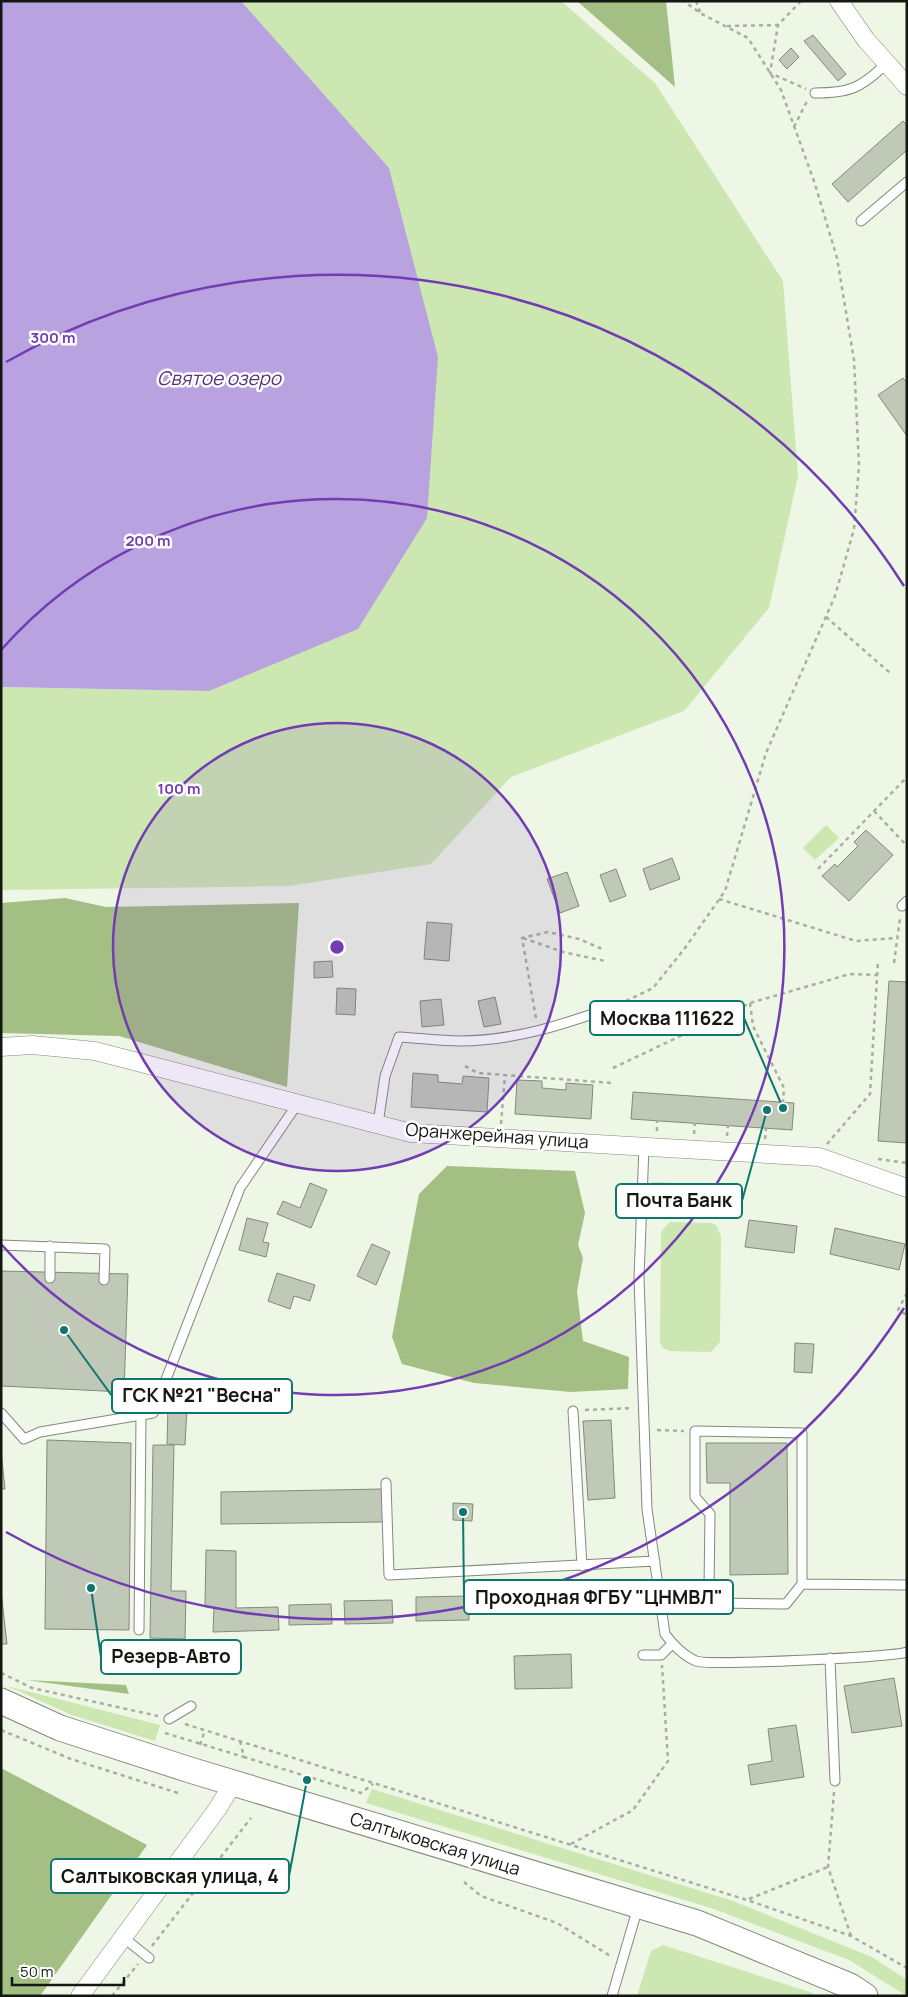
<svg xmlns="http://www.w3.org/2000/svg" width="908" height="1997" viewBox="0 0 908 1997" font-family="Manrope,sans-serif">
<style>
.green{fill:#cde7b2}
.forest{fill:#a3bf83}
.water{fill:#b8a3e0}
.building{fill:#c0c8b8;stroke:#838a7b}
.lines{fill:none;stroke-linecap:round;stroke-linejoin:round}
.service-casing{stroke:#828a7b;stroke-width:11}
.minor-casing{stroke:#828a7b;stroke-width:19}
.secondary-casing{stroke:#828a7b;stroke-width:27}
.path{stroke:#a8afa2;stroke-width:2.5;stroke-dasharray:4 4;stroke-linecap:butt}
.service{stroke:#fff;stroke-width:9}
.minor{stroke:#fff;stroke-width:18}
.secondary{stroke:#fff;stroke-width:25}
.ring{fill:none;stroke:#723cb3;stroke-width:2.5}
.labels{text-anchor:middle;stroke-width:5;stroke-linejoin:round;paint-order:stroke}
.street-label{font-size:18px;fill:#151812;stroke:#fff}
.water-label{font-size:19px;font-style:italic;fill:#52347b;stroke:#fff}
.centre{fill:#723cb3;stroke:#fff;stroke-width:2.5}
.ring-label{font-size:15px;text-anchor:middle;font-weight:bold;fill:#723cb3;stroke:#fff;stroke-width:5;stroke-linejoin:round;paint-order:stroke}
.leader{fill:none;stroke:#0f766e;stroke-width:2}
.callout-dot{fill:#0f766e;stroke:#fff;stroke-width:2}
.callout{fill:#fff;stroke:#0f766e;stroke-width:2}
.callout-label{font-size:19px;text-anchor:middle;font-weight:bold;fill:#151812}
</style>
<rect width="100%" height="100%" fill="#eef6e6"/>
<path class="green" d="M241,1H561L655,83L783,281L798,476L769,608L684,711L511,777L431,864L289,886L1,890V687L209,691L246,6Z
M826,825L839,838L815,860L803,848Z
M652,1182L710,1184L709,1219L651,1217Z
M670,1222L712,1223L716,1225L721,1236L720,1342L711,1352L669,1351L663,1348L660,1342L661,1235L662,1230Z
M7,1686L160,1725L155,1741L72,1715Z
M372,1789L733,1901L872,1957L907,1980V1996L849,1960L714,1909L366,1803Z
M663,1945L810,1992L816,1996H637L651,1951Z"/>
<path class="forest" d="M577,1H666L675,87Z
M65,898L106,907L299,903L287,1087L119,1036L1,1033V903Z
M447,1166L575,1171L585,1213L578,1245L583,1258L577,1291L583,1341L629,1357L628,1389L571,1392L474,1383L402,1364L392,1337L419,1194Z
M26,1680L126,1685L129,1694Z
M1,1768L147,1845L40,1996H1Z"/>
<path class="water" d="M1,1H241L389,168L438,357L427,518L358,629L209,691L1,687Z"/>
<path class="building" d="M813,35L846,74L838,81L804,41Z
M791,48L799,57L787,69L779,60Z
M903,121L907,125V150L848,202L832,184Z
M903,378L907,383V436L878,395Z
M866,830L893,855L849,901L822,876L835,864L837,867L858,846L854,842Z
M672,858L680,879L650,890L643,869Z
M616,869L626,896L610,902L600,875Z
M567,872L579,906L560,913L547,879Z
M427,922L452,924L449,961L424,959Z
M332,961L333,977L314,978V962Z
M889,981L907,982V1143L878,1141Z
M337,988L356,989L355,1015L336,1014Z
M495,997L501,1024L484,1027L478,1001Z
M441,999L444,1025L422,1027L420,1001Z
M413,1073L438,1075V1082L462,1084L463,1076L489,1078L487,1112L411,1107Z
M517,1080L542,1081V1088L566,1090V1083L593,1085L591,1119L515,1114Z
M633,1092L794,1103L792,1130L631,1119Z
M310,1183L327,1190L311,1228L277,1214L283,1201L300,1208Z
M247,1218L268,1223L263,1242L269,1243L266,1257L239,1250Z
M749,1220L797,1226L794,1253L745,1247Z
M835,1228L905,1244L899,1270L830,1254Z
M372,1244L390,1252L376,1285L357,1276Z
M1,1271L128,1274L124,1392L1,1386Z
M277,1273L315,1285L310,1301L294,1296L290,1309L268,1301Z
M795,1343L814,1344L812,1373L794,1372Z
M168,1406L187,1407L185,1445L167,1444Z
M611,1420L615,1498L588,1500L583,1421Z
M47,1440L131,1443L129,1630L45,1629Z
M706,1443H787L788,1574L730,1575V1483H707Z
M153,1445H174L171,1591H186L185,1639L150,1638Z
M1,1451L5,1489H1Z
M382,1489L383,1522L221,1524V1492Z
M453,1503L473,1504L472,1521L453,1520Z
M206,1550L236,1551V1608L278,1607L279,1630L213,1632L214,1607L205,1606Z
M1,1591L7,1644H1Z
M469,1596V1620L416,1621V1597Z
M392,1600L393,1623L345,1624L344,1601Z
M331,1604L332,1624L289,1625V1605Z
M571,1654L572,1688L515,1689L514,1656Z
M894,1678L902,1726L852,1733L844,1686Z
M796,1725L804,1777L751,1785L748,1765L772,1761L768,1729Z"/>
<g class="lines">
<defs>
<path id="service" d="M815,93C850,93 861,88 887,63
M861,221L907,182
M902,906L907,901
M378,1124L385,1076L399,1037C419,1038 440,1041 460,1041C514,1041 565,1024 616,1006
M644,1146L639,1278L647,1509L665,1634C672,1644 684,1656 696,1661C708,1666 893,1657 907,1652
M1,1245L105,1249L104,1280
M50,1278V1246
M573,1411L582,1566
M1,1413L24,1439L40,1432L153,1413L240,1188L298,1103
M695,1431L802,1433V1584L786,1604L721,1603L709,1589L710,1514L695,1497Z
M386,1483L389,1575L655,1561
M802,1584L907,1585
M139,1630L141,1415
M643,1655H661L672,1644
M830,1658L835,1781
M169,1719L191,1706
M124,1938L149,1958
M612,1996L638,1907"/>
<path id="minor" d="M839,1L866,40L907,86
M1,1047L32,1045L95,1051L411,1133L819,1157L907,1188
M80,1996L218,1808L233,1783"/>
<path id="secondary" d="M1,1701L60,1728L190,1770L697,1923L850,1986L865,1996"/>
</defs>
<use href="#service" class="service-casing"/>
<use href="#minor" class="minor-casing"/>
<use href="#secondary" class="secondary-casing"/>
<path class="path" d="M696,1L700,12
M801,1L778,25L770,73L806,89
M727,26L778,25
M794,127L807,101
M826,617L890,673
M874,811L907,846
M818,869L907,777
M719,899L856,941L896,938
M523,938L563,952L605,961
M894,963L900,918
M626,1001L653,988L685,948L725,891L766,753L835,596L854,529L859,466L854,360L837,258L815,184L781,90L748,38L700,13L684,1
M750,1003L753,1026L784,1088L783,1102
M536,1018L522,938L548,932L579,939L602,949
M465,1066L478,1073L612,1083
M613,1068L750,1003L850,974L877,975
M501,1124L505,1075
M657,1131V1120
M694,1134L695,1123
M727,1136L728,1125
M765,1139L766,1128
M827,1144L870,1094L878,961
M878,1159L907,1163
M907,1293L898,1310L907,1315
M585,1410L632,1408
M657,1430L684,1431
M672,1604L706,1603
M1,1673L32,1688L158,1716
M185,1724L747,1900L851,1936L907,1968
M1,1730L71,1759L181,1794
M165,1733L244,1757
M240,1741L244,1757L361,1793L373,1784
M200,1745L205,1730
M834,1792L828,1867L851,1936
M571,1844L633,1810L668,1761L662,1665
M464,1882L481,1896L557,1923L612,1957
M749,1899L828,1867
M152,1946L251,1818
M112,1996L138,1964"/>
<use href="#service" class="service"/>
<use href="#minor" class="minor"/>
<use href="#secondary" class="secondary"/>
</g>
<circle cx="337" cy="947" r="224" fill="#723cb3" fill-opacity=".12"/>
<g class="ring">
<circle cx="337" cy="947" r="224"/>
<path d="M1 650A448 448 0 1 1 1 1244"/>
<path d="M904 1308A672 672 0 0 1 6 1532M6 362A672 672 0 0 1 904 586"/>
</g>
<g class="labels">
<g class="street-label">
<text transform="translate(497 1136) rotate(4)" y="6">Оранжерейная улица</text>
<text transform="translate(435 1844) rotate(17)" y="6">Салтыковская улица</text>
</g>
<g class="water-label">
<text x="219" y="385">Святое озеро</text>
</g>
</g>
<circle cx="337" cy="947" r="8" class="centre"/>
<g class="ring-label">
<text x="53" y="343">300 m</text>
<text x="148" y="546">200 m</text>
<text x="179" y="794">100 m</text>
</g>
<path class="leader" d="M783 1108L744 1018M767 1110L742 1201M64 1330L112 1396M463 1512L464 1597M91 1588L101 1657M307 1780L289 1876"/>
<g class="callout-dot">
<circle cx="783" cy="1108" r="5"/>
<circle cx="767" cy="1110" r="5"/>
<circle cx="64" cy="1330" r="5"/>
<circle cx="463" cy="1512" r="5"/>
<circle cx="91" cy="1588" r="5"/>
<circle cx="307" cy="1780" r="5"/>
</g>
<g class="callout">
<rect x="590" y="1001" width="154" height="34" rx="5"/>
<rect x="616" y="1184" width="126" height="34" rx="5"/>
<rect x="112" y="1379" width="180" height="34" rx="5"/>
<rect x="464" y="1580" width="269" height="34" rx="5"/>
<rect x="101" y="1640" width="140" height="34" rx="5"/>
<rect x="51" y="1859" width="238" height="34" rx="5"/>
</g>
<g class="callout-label">
<text x="667" y="1025">Москва 111622</text>
<text x="679" y="1207">Почта Банк</text>
<text x="202" y="1402">ГСК №21 "Весна"</text>
<text x="599" y="1604">Проходная ФГБУ "ЦНМВЛ"</text>
<text x="171" y="1663">Резерв-Авто</text>
<text x="170" y="1883">Салтыковская улица, 4</text>
</g>
<rect width="908" height="1997" fill="none" stroke="#151812" stroke-width="5"/>
<path d="M12 1977v8h112v-8" fill="none" stroke="#151812" stroke-width="2.5"/>
<text x="20" y="1977" font-size="15" fill="#151812" stroke="#ffffff" stroke-width="4" paint-order="stroke">50 m</text>
</svg>
